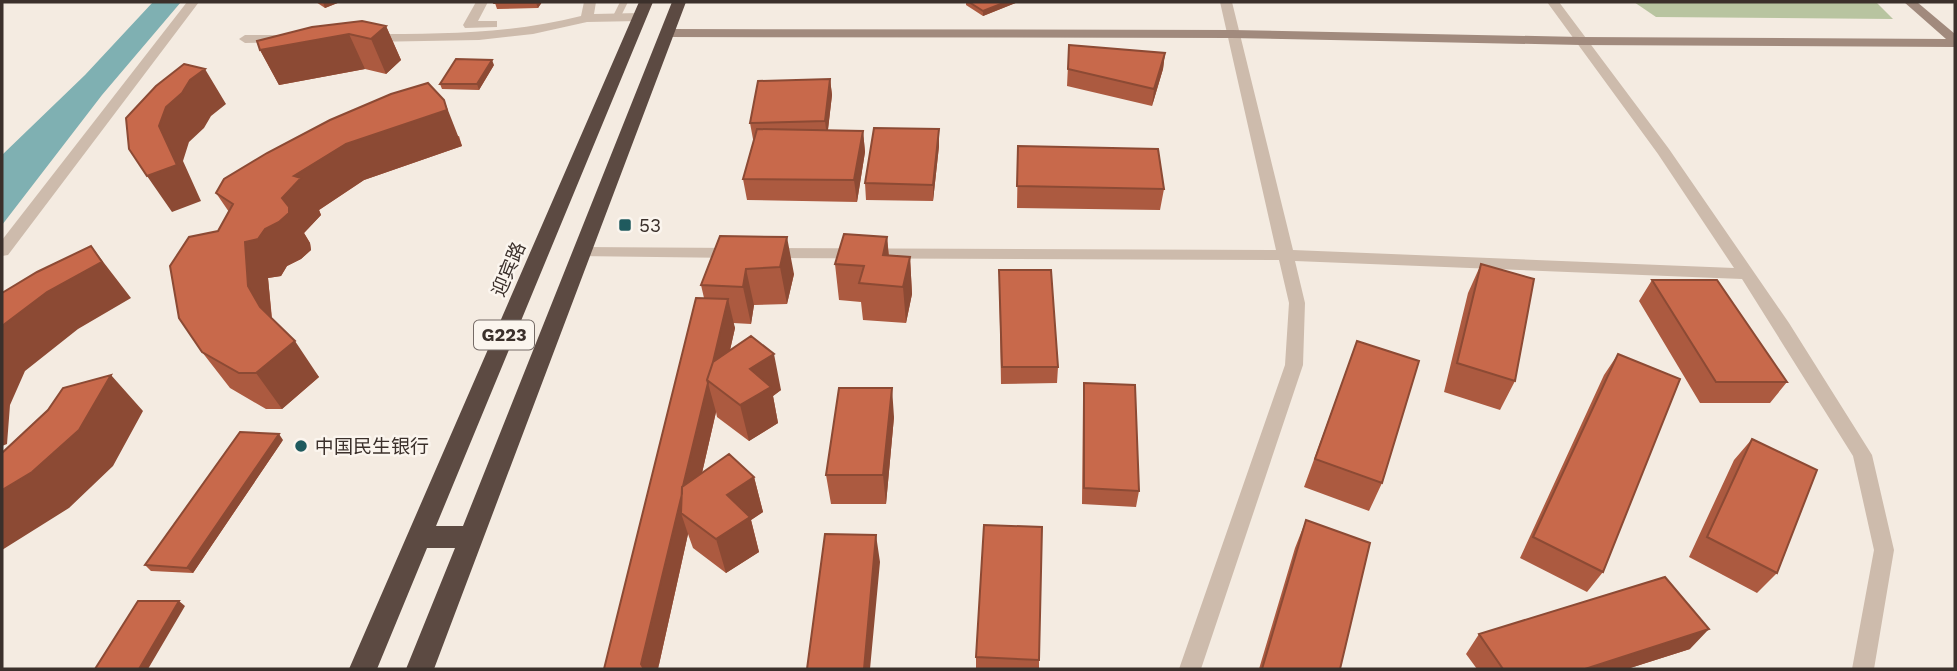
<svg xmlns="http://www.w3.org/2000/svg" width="1957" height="671" viewBox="0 0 1957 671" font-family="'Work Sans','Noto Sans SC',sans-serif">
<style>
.green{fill:#b8c4a0}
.water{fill:#7fb0b2}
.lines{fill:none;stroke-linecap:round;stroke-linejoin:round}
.lane{fill:#cdbbac;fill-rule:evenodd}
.street{fill:#cdbbac;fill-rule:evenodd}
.secondary{fill:#a18a7d;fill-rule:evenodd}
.highway{fill:#5c4a42;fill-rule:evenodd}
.wall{fill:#ac5a40}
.shaded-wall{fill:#8c4a34}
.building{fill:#c8694b;stroke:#8c4a34;stroke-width:2}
.poi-dot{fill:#1f5a5e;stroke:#fbf5ee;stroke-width:2.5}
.labels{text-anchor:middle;stroke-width:5;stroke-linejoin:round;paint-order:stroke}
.shield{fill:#fbf5ee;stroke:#756b66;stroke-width:2}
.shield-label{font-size:18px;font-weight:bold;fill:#3b302b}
.poi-label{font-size:19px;fill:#3b302b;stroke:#fbf5ee;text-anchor:start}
.street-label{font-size:19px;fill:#3b302b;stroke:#fbf5ee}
</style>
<rect width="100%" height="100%" fill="#f4ebe1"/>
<path class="green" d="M1634,2H1876L1893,19L1656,17Z"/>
<path class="water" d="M153,2H181L102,95L2,225V155L85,75Z"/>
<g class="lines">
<path class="lane" d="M620,2H628L619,20H613L612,18Z"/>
<path class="street" d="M187,2H199L8,255L2,256V240Z
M476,2H488L478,21H497V27L465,28L463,25Z
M584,2H596L594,14L639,13L645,17L639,21L587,22L533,34L479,40L369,42L363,38L369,34C441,34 511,34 581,16Z
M1220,2H1232L1293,250L1734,268L1658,154L1547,2H1559L1669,149L1789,323L1872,455L1894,550L1874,669H1852L1874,550L1853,456L1742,279L1295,261L1305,303L1303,365L1201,669H1179L1285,365L1289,303L1279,260L767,258L759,253L767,248L1276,250Z
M289,35L295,39L294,42L245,43L239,39L245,35Z
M582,247L736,248L744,253L736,258L576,256L574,252L576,248Z"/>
<path class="secondary" d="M1904,2H1917L1955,34V47L1580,45L1232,38L667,37L661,33L667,29L1232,30L1580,37L1946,39Z"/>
<path class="highway" d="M639,2H653L436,526H463L672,2H686L434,669H406L455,548H427L377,669H349Z"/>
</g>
<path class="wall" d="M316,2H340L325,8Z
M496,2H542L538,8L497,9L495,3Z
M966,2H1018L983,16L966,5Z
M386,26L401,60L386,74L365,69L279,85L260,50Z
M1069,45L1165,53L1163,69L1152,106L1067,86Z
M494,65L479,90L442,89L440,84Z
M830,79L832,95L828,130L863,131L865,152L857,202L747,200L743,179L754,139H753L750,123Z
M939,129V146L933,201L866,200L865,183Z
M459,136L462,146L364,180L319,210L321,215L304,233L310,243L311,250L301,259L287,266L281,276L268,278L272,318L319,377L282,409H266L230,388L202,352L229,212L216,193Z
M1018,146L1164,189L1160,210L1017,208Z
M720,236L794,274L787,304L754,305L751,324L733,323L735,328L730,350L781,390L773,396L778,423L749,441L717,417L716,412L702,473L754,477L763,512L751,520L759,552L726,573L693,548L688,534L658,669L704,298L701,285Z
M887,237L889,256L910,257L912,294L906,323L863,320L861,302L839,300L835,264Z
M1481,264L1515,381L1500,410L1444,392L1468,293Z
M999,270L1058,367L1057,383L1001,384Z
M1652,280L1787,382L1770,403H1700L1639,301Z
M1357,341L1382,483L1369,511L1304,487Z
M1618,354L1603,572L1587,592L1520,558L1604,375Z
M1084,383L1139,491L1136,507L1082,504L1083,399Z
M894,417L886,504H831L826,475Z
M1752,439L1777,573L1757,593L1689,557L1734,460Z
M283,440L193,573L151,571L145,565Z
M1306,520L1340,669H1259L1295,548Z
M1479,634L1690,649L1627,669H1477L1466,654Z
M976,657L1039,660V669H976Z"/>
<path class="shaded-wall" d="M323,2H340L325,8Z
M537,2H542L538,8L536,3Z
M1006,2H1018L983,16V11Z
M386,26L401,60L386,74L371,39Z
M349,34L365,69L279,85L260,50Z
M1165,53L1163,69L1152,106L1154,89Z
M492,60L494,65L479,90L477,84Z
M205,69L226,104L211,116L204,128L189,142L183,161L201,201L172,212L147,176L159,126L166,107L190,80Z
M830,79L832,95L827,137L825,121Z
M444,100L462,146L364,180L319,210L321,215L304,233L310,243L311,250L301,259L287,266L281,276L268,278L272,322L260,307L248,286L245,242L265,229L294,176L346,144Z
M939,129V146L933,201V185Z
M863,131L865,152L857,202L854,180Z
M787,237L794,274L787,304L780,267Z
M887,237L890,273L883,255Z
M91,246L131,298L78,329L25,371L10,405L7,444L2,446V326Z
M910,257L912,294L906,323L903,287Z
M746,269L754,305L751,324L743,287Z
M728,299L735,328L721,390L708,381Z
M295,341L319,377L282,409L256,373Z
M774,354L781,390L773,396L778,423L749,441L740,405L750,369Z
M111,375L143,411L113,466L69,508L2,550V490Z
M708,383L716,412L691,521L681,513L688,534L658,669H644L641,664Z
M892,388L894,417L886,504L883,475Z
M279,434L283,440L193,573L187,568Z
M754,477L763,512L751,520L759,552L726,573L716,539L727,495Z
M876,535L880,562L870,669H864Z
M179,601L185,606L148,669H139Z
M1709,629L1690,649L1627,669H1585Z"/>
<path class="building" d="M496,2H537L536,3H495Z
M969,2H1006L983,11Z
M362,21L386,26L371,39L349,34L260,50L257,41L312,27Z
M1069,45L1165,53L1154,89L1068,69Z
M456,59L492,60L477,84H440Z
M184,64L205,69L190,80L182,93L166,107L159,126L177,165L147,176L129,149L126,118L156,86Z
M830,79L825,121L750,123L758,81Z
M428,83L444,100L447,110L346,144L294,176L301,178L282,198L289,207V213L279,222L265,229L258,239L245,242L248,286L260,307L295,341L256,373H239L202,352L179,318L170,266L189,237L218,231L233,204L216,193L224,179L267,153L330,120L391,94Z
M874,128L939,129L933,185L865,183Z
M757,129L863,131L854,180L743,179Z
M1018,146L1158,149L1164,189L1017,186Z
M844,234L887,237L883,255L910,257L903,287L859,283L864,266L835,264Z
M720,236L787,237L780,267L746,269L743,287L701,285Z
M91,246L102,262L47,292L2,326V293L37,272Z
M1481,264L1534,279L1515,381L1457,363Z
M999,270H1051L1058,367H1002Z
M1652,280H1717L1787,382H1716Z
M696,298L728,299L713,362L707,380L708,383L683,486L682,487V494L641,664L644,669H604Z
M751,336L774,354L750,369L771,387L740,405L707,380L713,362Z
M1357,341L1419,361L1382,483L1315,459Z
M1618,354L1680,379L1603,572L1533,537Z
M111,375L79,430L32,472L2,490V453L48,410L63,388Z
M1084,383L1135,385L1139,491L1084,488Z
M839,388H892L883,475H826Z
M240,432L279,434L187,568L145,565Z
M1752,439L1817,470L1777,573L1707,537Z
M729,454L754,477L727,495L750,517L716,539L681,513L682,487Z
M1306,520L1370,543L1340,669H1262Z
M984,525L1042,527L1039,660L976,657Z
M825,534L876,535L864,669H807Z
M1665,577L1709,629L1585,669H1503L1479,634Z
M138,601H179L139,669H95Z"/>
<g class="poi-dot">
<rect x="618" y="218" width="14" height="14" rx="3.5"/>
<circle cx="301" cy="446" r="7"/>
</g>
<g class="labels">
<rect class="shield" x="474" y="320.5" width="60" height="29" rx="5"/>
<g class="shield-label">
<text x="504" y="341">G223</text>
</g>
<g class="poi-label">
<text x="639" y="232">53</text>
<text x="315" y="453">中国民生银行</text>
</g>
<g class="street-label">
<text transform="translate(508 269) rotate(-67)" y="7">迎宾路</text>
</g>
</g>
<rect width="1957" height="671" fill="none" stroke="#3b302b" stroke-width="7"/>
</svg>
